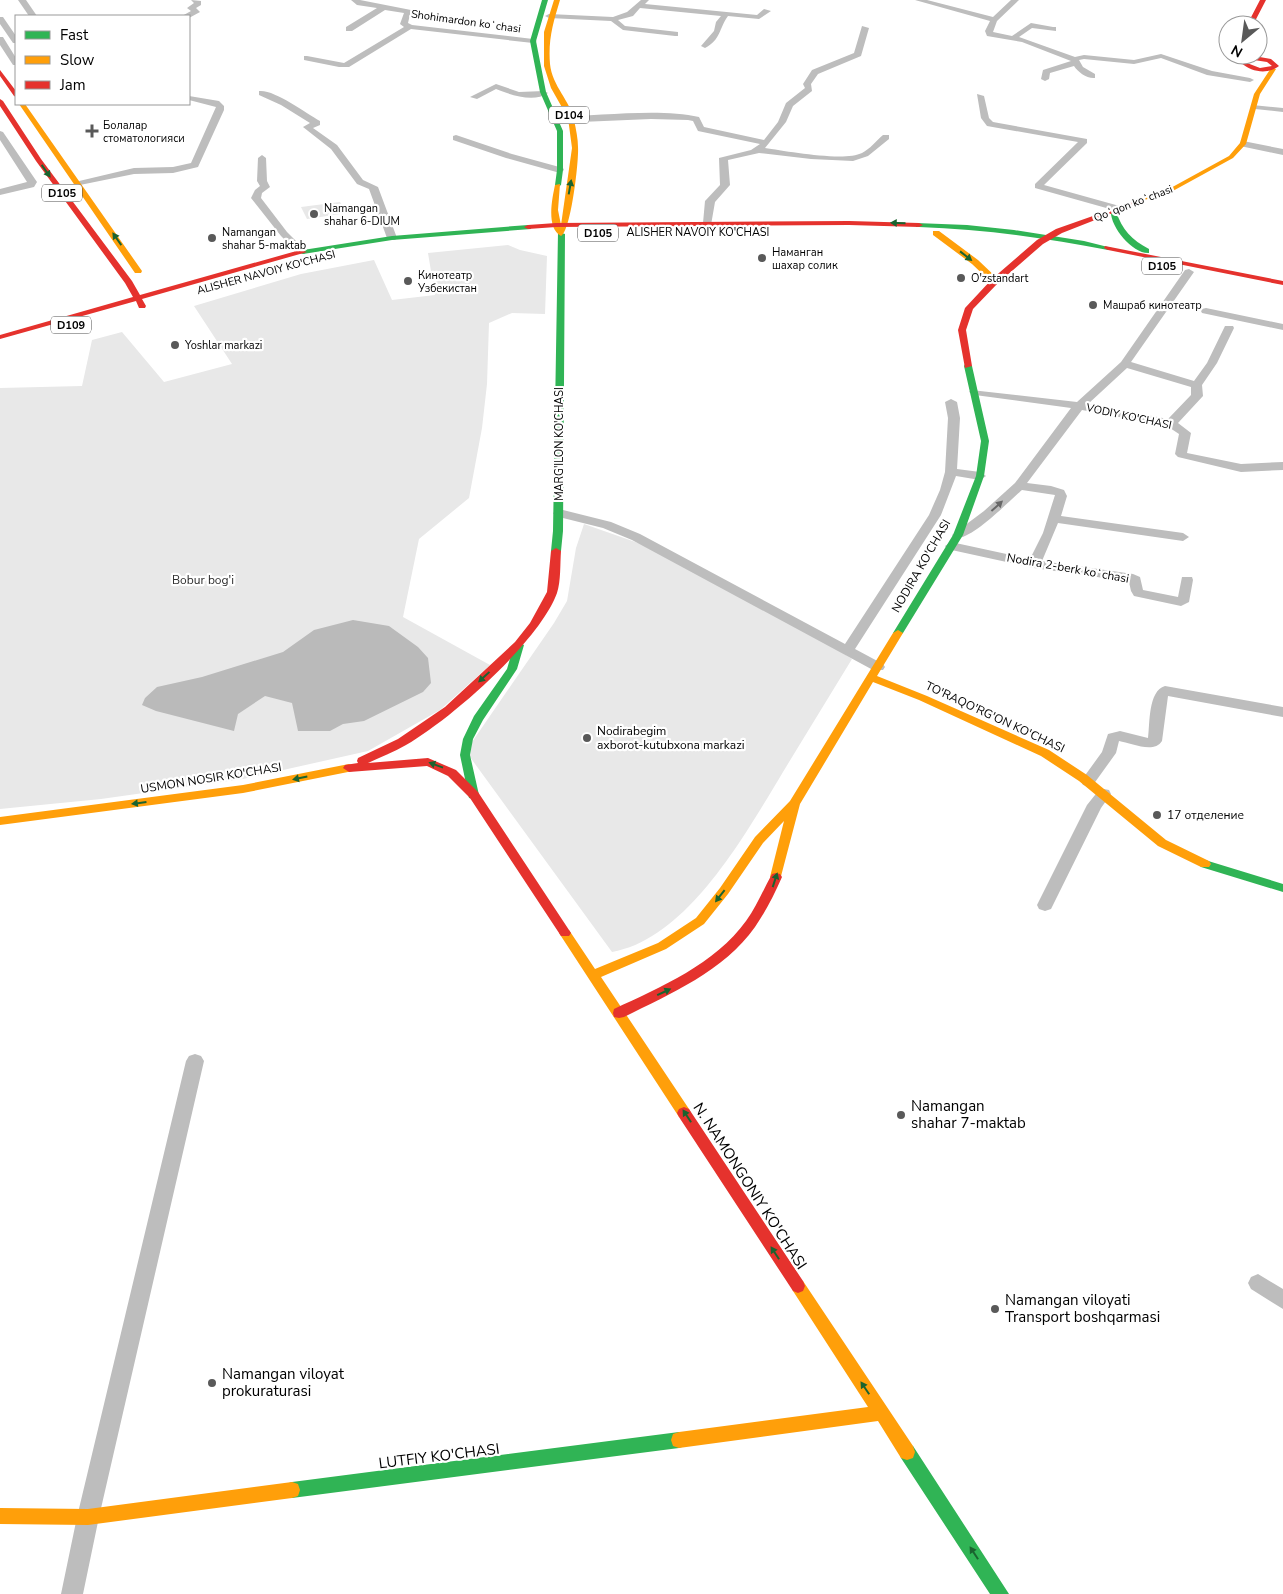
<svg xmlns="http://www.w3.org/2000/svg" width="1283" height="1594" viewBox="0 0 1283 1594" font-family="'Nunito Sans',sans-serif">
<style>
.green{fill:#e8e8e8}
.water{fill:#bababa}
.lines{fill:none;stroke-linecap:round;stroke-linejoin:round}
.street{fill:#bdbdbd;fill-rule:evenodd}
.fast{fill:#30b455;fill-rule:evenodd}
.slow{fill:#ff9f0a;fill-rule:evenodd}
.jam{fill:#e5322d;fill-rule:evenodd}
.oneway{fill:#1a632f}
.oneway2{fill:#686868}
.poi-dot{fill:#595959;stroke:#fff;stroke-width:2}
.labels{text-anchor:middle;stroke-width:4.5;stroke-linejoin:round;paint-order:stroke}
.far-street-label{font-size:11px;fill:#000;stroke:#fff}
.shield{fill:#fff;stroke:#4c4c4c;stroke-width:1}
.shield-label{font-size:11px;font-weight:bold;fill:#000}
.far-poi-label{font-size:11px;fill:#000;stroke:#fff;text-anchor:start}
.street-label{font-size:12px;fill:#000;stroke:#fff}
.park-label{font-size:12px;fill:#2c2c2c;stroke:#fff}
.poi-label{font-size:12px;fill:#000;stroke:#fff;text-anchor:start}
.near-poi-label{font-size:15px;fill:#000;stroke:#fff;text-anchor:start}
.near-street-label{font-size:15px;fill:#000;stroke:#fff}
</style>
<rect width="100%" height="100%" fill="#fff"/>
<path class="green" d="M340,202L347,213L307,219L301,207Z
M508,245L520,250L547,256L545,314L512,313L489,323L487,384L482,428L469,498L419,539L403,617L490,665L440,710L368,751L243,779L101,799L0,809V388L82,386L92,340L122,332L164,382L232,364L194,306L301,274L374,260L392,300L435,295L428,253Z
M584,524L644,545L822,640L852,659C829,697 806,734 783,772C746,833 688,939 612,952L470,757L472,742L554,623L567,601L576,548Z"/>
<path class="water" d="M353,620L389,626L418,647L428,658L431,683L423,692L364,721L343,724L330,731H298L292,703L265,696L238,714L234,731L156,711L142,705L145,698L157,687L202,677L283,652L314,630Z"/>
<g class="lines">
<path class="street" d="M18,0H26L37,16H29Z
M191,0L201,1V5L196,8L200,12L189,18L182,16L191,11L187,8L194,3Z
M351,0H360L411,10L408,23L412,25L533,39L537,41L533,43L411,29L349,67H339L304,60V56H307L344,63L404,27L400,24L404,13L385,10L352,31H346V27L377,8L357,5Z
M641,0H649L645,4L757,15L764,9L771,11L759,19L728,16C719,28 721,40 705,48L701,46L714,31L716,22L721,16L640,8L633,16L618,20L625,26L678,32V36H675L623,30L611,21L549,18L545,16L549,14L613,17L627,12Z
M915,0H927L993,17L1011,0H1019L997,21L993,32L1012,36L1031,23L1053,27H1056V31L1032,28L1019,37L1075,57L1084,55L1134,60L1161,54L1212,71L1250,78L1254,80L1250,82L1207,75L1161,58L1134,64L1084,59L1079,60L1083,67L1095,74V78C1087,79 1078,72 1074,66L1050,73L1049,79L1045,81L1041,79L1043,70L1071,61L1022,42L987,36L985,31L990,21Z
M0,17H3L16,36V43H13L0,24Z
M862,26L869,28L861,56L818,74L811,84L812,91L793,106L786,122L765,148C786,151 844,162 862,153C870,149 876,141 883,135H889V139L868,156L853,161L811,159L759,153L728,160L730,185L715,202L711,225H705L703,223L705,201L720,185L719,158L751,150L760,144L698,131L693,121L688,120L651,119L557,123L553,120L557,117C598,116 660,108 699,117L704,127L764,140L778,122L786,103L805,88L803,84L812,70L854,53Z
M0,37H3L16,58V65H13L0,45Z
M496,84L519,92L544,91L548,93C534,103 511,95 496,89L477,99L470,97Z
M259,91C274,89 306,113 320,121V125L313,128L337,145L363,180L378,187L397,238L395,240H389L387,238L369,189L357,184L331,149L303,127L310,123L281,105L259,95Z
M977,94L984,96L989,118L993,122L1087,139V143L1044,185L1123,207V211H1117L1035,188V184L1078,142L987,126L981,118Z
M189,96L219,101L224,106V110L198,167L173,173L134,174L75,186V182L134,168L173,167L191,163L216,107L189,100Z
M1252,105L1283,108V112L1255,109H1252Z
M0,131L3,132L37,182L34,187L0,195V189L27,182L0,140Z
M456,135L512,154L563,168L564,170L560,173L506,158L453,140V136Z
M1243,141L1283,149V155L1240,146V142Z
M262,155L266,158L267,181L270,187L262,193L261,198L287,232L305,250V254H299L281,236L251,198L255,190L260,186L257,181L258,158Z
M1189,269L1194,272L1131,362L1194,381L1207,363L1225,326H1233L1234,328L1217,363L1202,385L1203,396L1178,423L1191,433L1187,453L1241,464L1283,462V470L1241,472L1178,457L1175,454L1179,434L1167,426L1082,410L1027,483L1051,486L1064,490L1067,496L1061,516L1183,533L1189,537L1183,541L1058,523L1042,561L1133,574L1140,577L1143,590L1178,597L1182,577H1192L1193,580L1189,602L1181,606L1134,596L1131,591L1129,582L1125,581L1034,568L947,549L945,546L951,542L1030,559L1043,533L1055,495L1022,490C1009,501 970,542 954,538L952,535L984,511L1015,483L1071,408L975,395L969,392L971,390L1077,402L1121,362L1185,270ZM1127,368L1191,387V395L1168,419L1088,404Z
M1206,308L1283,324V330L1202,313L1201,311L1202,309Z
M951,399L957,402L960,418L957,469L980,472L986,476L980,480L956,476L941,515L855,649L883,664L885,667L883,670H873L632,540L603,528L555,516L553,513L559,509L611,522L640,534L845,644L929,515L940,490L945,472L948,418L945,402Z
M1165,686L1283,707V717L1168,696L1162,741C1154,754 1131,743 1119,741L1116,753L1093,785L1088,786L1083,785L1081,781L1102,752L1108,734L1120,731L1148,738C1150,723 1148,691 1165,686Z
M1104,789L1109,790L1111,794L1101,808L1053,905L1051,909L1045,911L1039,909L1037,905L1087,805L1099,790Z
M195,1054L201,1056L204,1061L99,1517L83,1594H61L77,1517L186,1061L189,1056Z
M1258,1274L1283,1289V1309L1251,1289L1248,1283L1251,1277Z"/>
<path class="fast" d="M542,0H548L536,41L546,92L563,131V170L561,185L558,187L555,185L557,170V131L540,92L530,41Z
M1111,210L1116,211C1122,230 1132,240 1149,249V253C1132,254 1109,225 1111,210Z
M916,223L967,225L1014,230L1084,241L1112,248L1108,250C1045,238 983,229 919,227H916Z
M528,225H531V229L392,240L303,254L299,252L303,250L392,236Z
M558,232L565,234L563,531L561,551L556,554L551,551L553,531Z
M965,364L972,366L989,441L984,476L963,535L903,633L898,636L893,633L953,535L976,476L981,441L964,366Z
M519,642L524,645L517,669L483,720L473,739L470,755L479,795L473,799L469,798L460,755L463,739L474,716L507,669L514,645Z
M1205,860L1283,884V892L1201,867L1199,864L1201,861Z
M679,1432L685,1434L687,1440L685,1446L679,1448L292,1498L286,1496L284,1490L286,1484L292,1482Z
M907,1444L913,1446L1009,1594H990L901,1458L899,1452L901,1446Z"/>
<path class="slow" d="M554,0H560C553,23 548,40 550,64C552,86 571,102 574,120C576,129 578,139 578,147C579,161 571,231 561,236C546,228 552,199 555,185L560,184L558,210L561,225L572,148L568,118L551,88L544,66V32Z
M1271,68L1276,69L1260,94L1246,144L1233,158L1171,192L1141,201V199L1167,190L1229,156L1240,143L1254,94Z
M19,104H25L142,271L141,273H135Z
M933,231H939L978,260L998,279V283H992L972,264L933,235Z
M898,630L903,633L877,676L927,696L1049,750L1087,775L1166,840L1209,861L1211,864L1209,867H1201L1158,846L1079,781L1041,756L919,700L873,682L800,804L780,880H772L770,877L784,821L763,843L728,894L704,924L666,949L601,977L689,1109L691,1113L689,1117L684,1119L679,1117L559,933L561,930H569L595,969L658,943L696,918L720,888L755,837L790,801L893,633Z
M349,764L353,765L355,768L353,771L243,793L0,825V817L243,785Z
M798,1279L803,1281L913,1446L915,1452L913,1458L907,1460L901,1458L878,1421L679,1448L673,1446L671,1440L673,1434L679,1432L868,1407L793,1291L791,1286L793,1281Z
M292,1482L298,1484L300,1490L298,1496L292,1498L88,1525L0,1524V1508L88,1509Z"/>
<path class="jam" d="M1260,0H1266L1253,25H1247Z
M1254,56L1271,59L1279,66C1267,75 1252,72 1241,63L1244,59ZM1254,60L1267,62L1272,66L1260,68L1247,63Z
M0,70L16,91V97L14,96L0,76Z
M0,99L3,101L41,159L132,281L140,295L300,250L307,252L142,299L146,306L145,308H139L136,301L0,339V335L133,297L125,283L36,161L0,106Z
M1141,199L1146,200L1062,233L1043,244L998,283L973,309L966,330L972,366L965,368L958,330L965,308L992,279L1037,240L1056,229Z
M849,221L919,223L923,225L919,227L849,225L556,227L528,229L524,227L528,225L556,223Z
M1105,246L1283,281V285L1108,250L1104,248Z
M556,548L561,551C560,564 561,581 557,593C539,642 451,719 406,745C394,752 380,757 368,763L428,758L456,770L478,792L569,930L571,933L569,936H561L470,798L448,776L427,766L349,772L343,768L345,765L358,763L357,761L358,758L398,739L445,707L515,642L530,623L547,592L551,551Z
M776,873L780,874L782,877C774,895 766,911 755,927C724,971 670,994 624,1017L619,1018L614,1017L613,1013L614,1009C661,987 715,964 746,921C757,906 763,890 772,874Z
M684,1107L689,1109L803,1281L805,1286L803,1291L798,1293L793,1291L679,1117L677,1113L679,1109Z"/>
</g>
<defs><path id="oneway-solid" d="M-6-.8H1V-3.2L6.5 0L1 3.2V.8H-6Z" transform="scale(1.25)"/></defs>
<g class="oneway">
<use href="#oneway-solid" transform="translate(46 171) rotate(55)"/>
<use href="#oneway-solid" transform="translate(570 187) rotate(-80)"/>
<use href="#oneway-solid" transform="translate(898 223) rotate(-179)"/>
<use href="#oneway-solid" transform="translate(117 239) rotate(-125)"/>
<use href="#oneway-solid" transform="translate(966 256) rotate(38)"/>
<use href="#oneway-solid" transform="translate(484 677) rotate(137)"/>
<use href="#oneway-solid" transform="translate(436 765) rotate(-160)"/>
<use href="#oneway-solid" transform="translate(300 778) rotate(168)"/>
<use href="#oneway-solid" transform="translate(139 803) rotate(173)"/>
<use href="#oneway-solid" transform="translate(775 880) rotate(-72)"/>
<use href="#oneway-solid" transform="translate(720 896) rotate(128)"/>
<use href="#oneway-solid" transform="translate(664 992) rotate(-25)"/>
<use href="#oneway-solid" transform="translate(687 1116) rotate(-123)"/>
<use href="#oneway-solid" transform="translate(775 1253) rotate(-123)"/>
<use href="#oneway-solid" transform="translate(865 1388) rotate(-124)"/>
<use href="#oneway-solid" transform="translate(974 1553) rotate(-123)"/>
</g>
<use class="oneway2" href="#oneway-solid" transform="translate(997 506) rotate(-42)"/>
<g class="poi-dot">
<path d="M89.5 123.5h5v5h5v5h-5v5h-5v-5h-5v-5h5z"/>
<circle cx="314" cy="214" r="5"/>
<circle cx="212" cy="238" r="5"/>
<circle cx="762" cy="258" r="5"/>
<circle cx="961" cy="278" r="5"/>
<circle cx="408" cy="281" r="5"/>
<circle cx="1093" cy="305" r="5"/>
<circle cx="175" cy="345" r="5"/>
<circle cx="587" cy="738" r="5"/>
<circle cx="1157" cy="815" r="5"/>
<circle cx="901" cy="1115" r="5"/>
<circle cx="995" cy="1309" r="5"/>
<circle cx="212" cy="1383" r="5"/>
</g>
<g class="labels">
<g class="far-street-label">
<text transform="translate(466 21) rotate(8)" y="4">Shohimardon koʻchasi</text>
<text transform="translate(1133 203) rotate(-21)" y="4">Qoʻqon koʻchasi</text>
<text x="698" y="236">ALISHER NAVOIY KO'CHASI</text>
<text transform="translate(266 272) rotate(-15)" y="4">ALISHER NAVOIY KO'CHASI</text>
<text transform="translate(1129 416) rotate(12)" y="4">VODIY KO'CHASI</text>
<text transform="translate(559 444) rotate(-90)" y="4">MARG'ILON KO'CHASI</text>
</g>
<g class="shield">
<rect x="549" y="106.5" width="40" height="17" rx="4"/>
<rect x="42" y="184.5" width="40" height="17" rx="4"/>
<rect x="578" y="224.5" width="40" height="17" rx="4"/>
<rect x="1142" y="257.5" width="40" height="17" rx="4"/>
<rect x="51" y="316.5" width="40" height="17" rx="4"/>
</g>
<g class="shield-label">
<text x="569" y="119">D104</text>
<text x="62" y="197">D105</text>
<text x="598" y="237">D105</text>
<text x="1162" y="270">D105</text>
<text x="71" y="329">D109</text>
</g>
<g class="far-poi-label">
<text x="103" y="129">Болалар<tspan x="103" dy="13">стоматологияси</tspan></text>
<text x="324" y="212">Namangan<tspan x="324" dy="13">shahar 6-DIUM</tspan></text>
<text x="222" y="236">Namangan<tspan x="222" dy="13">shahar 5-maktab</tspan></text>
<text x="772" y="256">Наманган<tspan x="772" dy="13">шахар солик</tspan></text>
<text x="418" y="279">Кинотеатр<tspan x="418" dy="13">Узбекистан</tspan></text>
<text x="971" y="282">O'zstandart</text>
<text x="1103" y="309">Машраб кинотеатр</text>
<text x="185" y="349">Yoshlar markazi</text>
</g>
<g class="street-label">
<text transform="translate(921 566) rotate(-60)" y="4">NODIRA KO'CHASI</text>
<text transform="translate(1068 568) rotate(10)" y="4">Nodira 2-berk koʻchasi</text>
<text transform="translate(995 717) rotate(25)" y="4">TO'RAQO'RG'ON KO'CHASI</text>
<text transform="translate(211 778) rotate(-9)" y="4">USMON NOSIR KO'CHASI</text>
</g>
<g class="park-label">
<text x="203" y="584">Bobur bog'i</text>
</g>
<g class="poi-label">
<text x="597" y="735">Nodirabegim<tspan x="597" dy="14">axborot-kutubxona markazi</tspan></text>
<text x="1167" y="819">17 отделение</text>
</g>
<g class="near-poi-label">
<text x="911" y="1111">Namangan<tspan x="911" dy="17">shahar 7-maktab</tspan></text>
<text x="1005" y="1305">Namangan viloyati<tspan x="1005" dy="17">Transport boshqarmasi</tspan></text>
<text x="222" y="1379">Namangan viloyat<tspan x="222" dy="17">prokuraturasi</tspan></text>
</g>
<g class="near-street-label">
<text transform="translate(750 1186) rotate(57)" y="5">N. NAMONGONIY KO'CHASI</text>
<text transform="translate(439 1456) rotate(-7)" y="5">LUTFIY KO'CHASI</text>
</g>
</g>
<rect x="15" y="15" width="175" height="90" fill="#ffffff" stroke="#999999"/>
<rect x="25" y="31" width="25" height="8" fill="#30b455" stroke="#999999"/>
<text x="60" y="40" font-size="15" fill="#000000">Fast</text>
<rect x="25" y="56" width="25" height="8" fill="#ff9f0a" stroke="#999999"/>
<text x="60" y="65" font-size="15" fill="#000000">Slow</text>
<rect x="25" y="81" width="25" height="8" fill="#e5322d" stroke="#999999"/>
<text x="60" y="90" font-size="15" fill="#000000">Jam</text>
<g transform="translate(1243 40) rotate(209)"><circle r="24" fill="#ffffff" stroke="#999999"/>
<path d="M0-4L9 19L0 12L-9 19Z" fill="#595959"/>
<text y="-8" font-size="14" font-weight="bold" text-anchor="middle" fill="#000000">N</text>
</g>
</svg>
